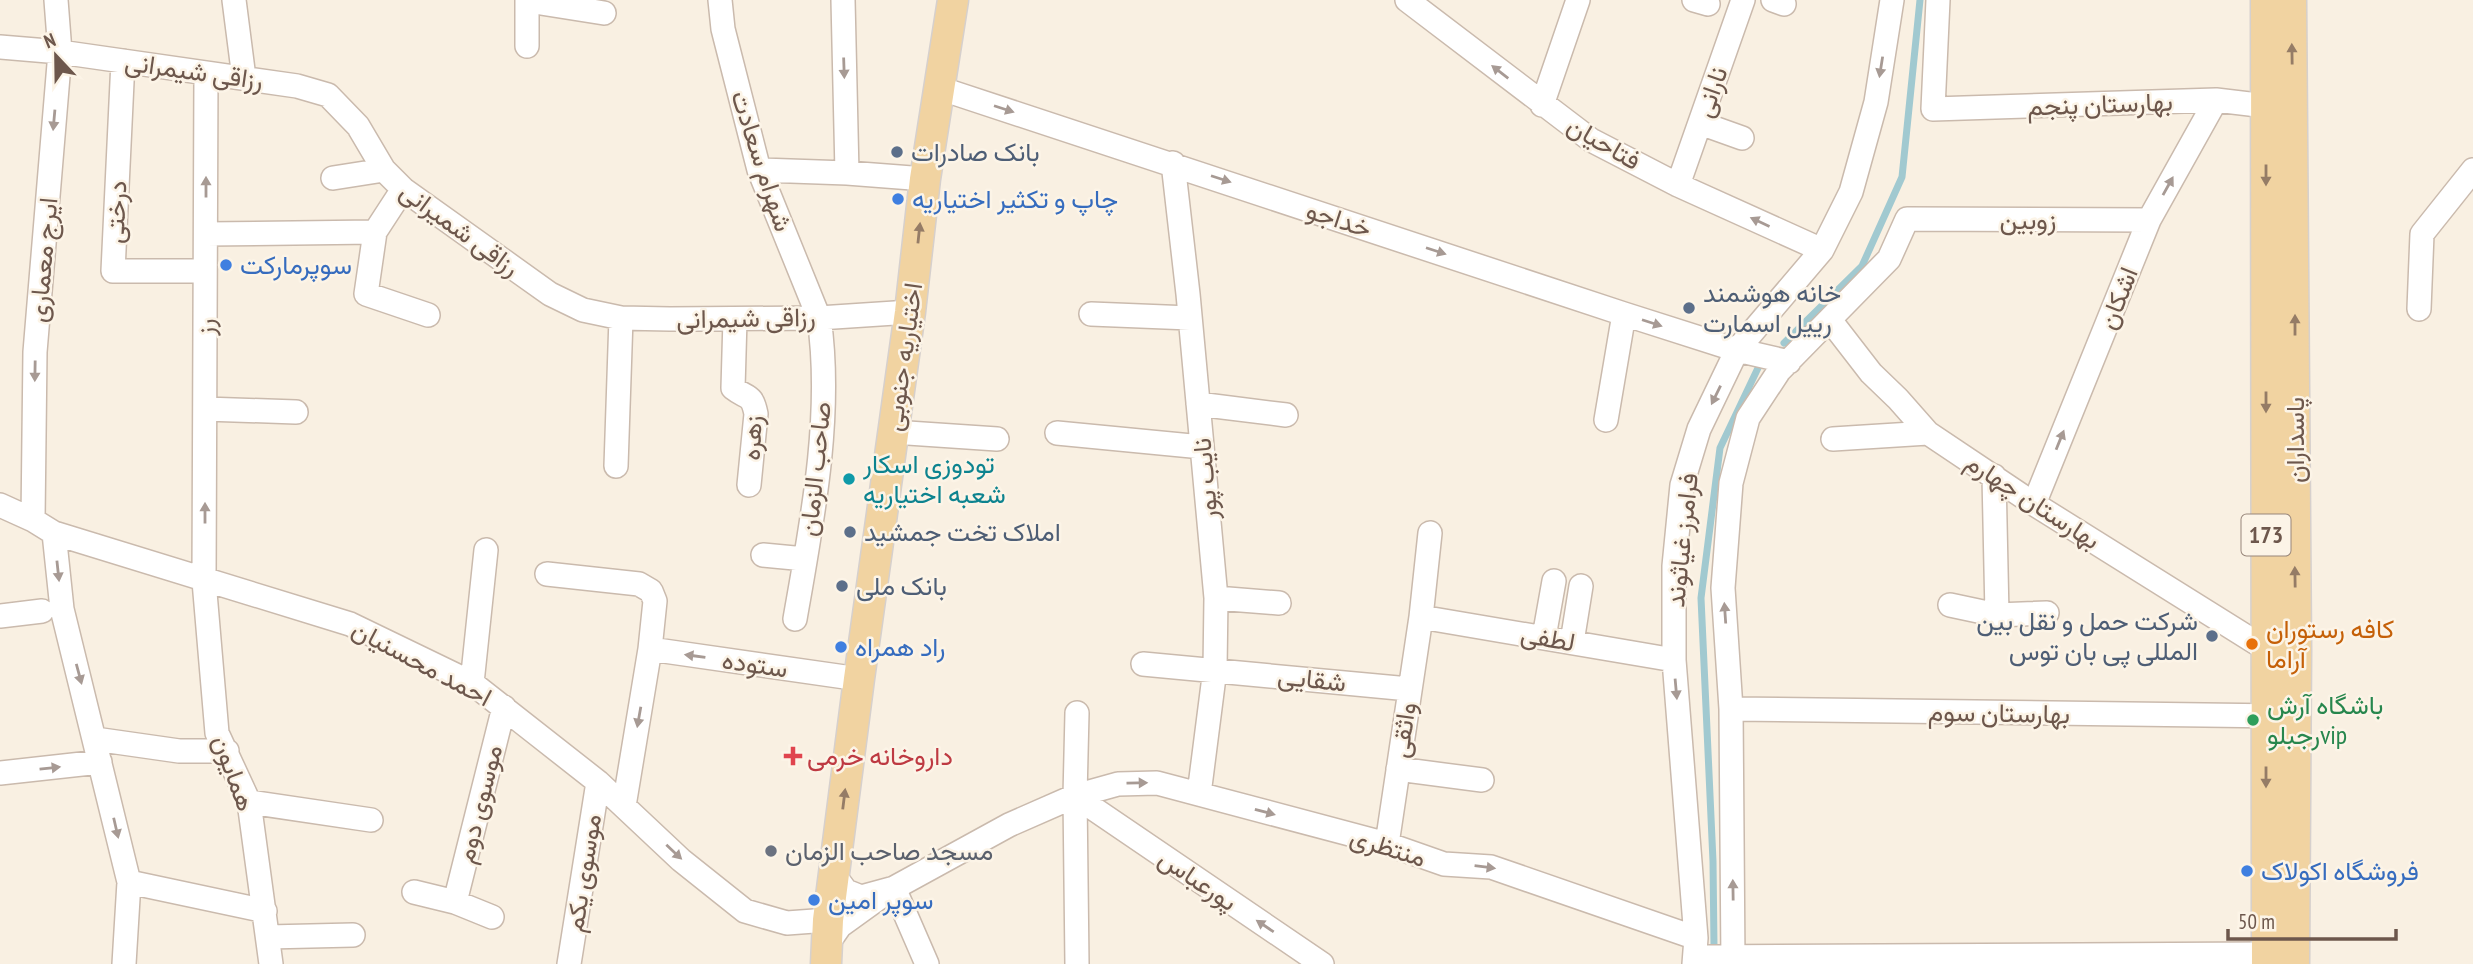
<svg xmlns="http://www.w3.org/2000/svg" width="2473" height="964" viewBox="0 0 2473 964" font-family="'PT Sans Narrow',Vazirmatn,sans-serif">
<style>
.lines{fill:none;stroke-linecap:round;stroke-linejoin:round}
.stream{stroke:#a1c9d0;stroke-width:7}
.minor-casing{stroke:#cabaad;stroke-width:26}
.major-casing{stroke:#d6d0cd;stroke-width:33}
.minor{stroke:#fff;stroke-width:23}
.major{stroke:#f1d3a1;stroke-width:30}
.oneway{fill:#957c66}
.oneway2{fill:#a79a94}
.service-dot{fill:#5c6f8a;stroke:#fcf4e7;stroke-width:2.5}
.shop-dot{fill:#3f7fe0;stroke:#fcf4e7;stroke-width:2.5}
.culture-dot{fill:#0f9aa8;stroke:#fcf4e7;stroke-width:2.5}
.food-dot{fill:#e8710a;stroke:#fcf4e7;stroke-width:2.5}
.leisure-dot{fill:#2e9e5b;stroke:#fcf4e7;stroke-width:2.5}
.health-dot{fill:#e0444e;stroke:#fcf4e7;stroke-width:2.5}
.worship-dot{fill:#6b7280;stroke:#fcf4e7;stroke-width:2.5}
.labels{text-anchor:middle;stroke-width:5;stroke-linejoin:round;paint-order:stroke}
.shield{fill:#fcf4e7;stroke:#98867a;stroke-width:2}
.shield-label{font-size:24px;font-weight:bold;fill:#6d574c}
.street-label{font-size:26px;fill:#6d574c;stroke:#fcf4e7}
.service-label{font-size:26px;fill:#4e5e75;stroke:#fcf4e7;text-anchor:start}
.shop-label{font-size:26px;fill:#366cbe;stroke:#fcf4e7;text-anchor:start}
.culture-label{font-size:26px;fill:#0d838f;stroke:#fcf4e7;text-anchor:start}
.food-label{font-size:26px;fill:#c56008;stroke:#fcf4e7;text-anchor:start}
.leisure-label{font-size:26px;fill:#27864d;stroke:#fcf4e7;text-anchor:start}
.health-label{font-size:26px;fill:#be3a42;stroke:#fcf4e7;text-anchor:start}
.worship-label{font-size:26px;fill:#5b616d;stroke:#fcf4e7;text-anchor:start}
</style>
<rect width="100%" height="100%" fill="#f9f0e2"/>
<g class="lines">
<path class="stream" d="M1784,343L1862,266L1902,177L1920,0
M1714,946L1713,861L1701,598L1720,448L1758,368"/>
<defs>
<path id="minor" d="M234,0L244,78
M720,0L723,29L759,170L819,318C833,415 812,522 795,619
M843,0L847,173
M1407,0L1591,140L1678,185L1822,250
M1694,0L1708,4
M1773,0L1784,4
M1938,0L1933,109L2216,100L2283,108
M528,1L604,13
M527,46V0
M0,47L60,52L297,86L328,95L358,126L384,170L403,189L550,294L583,310L621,318L670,319L819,318L910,312
M123,61L113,271H205
M206,73L204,581L217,733L249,802L271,964
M939,88L1624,314L1737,350L1789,362
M1542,105L1578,0
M1700,123L1742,138
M1173,163L1188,294L1216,598L1215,669L1199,794
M759,170L847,173L925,179
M333,178L384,170
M1678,185L1743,0
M403,189L375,232L366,294L428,315
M206,234L375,232
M2419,309L2422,234L2473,170
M1091,314L1190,318
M735,319L733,388C747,399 752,393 756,414L749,485
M1830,320L1871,373L1898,399L1928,433L2034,504L2266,649H2279
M1198,404L1286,415
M205,409L296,412
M1606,420L1624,314
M893,432L997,439
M1057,433L1202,447
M1833,439L1928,433
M616,466L621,318
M1994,476L1997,615
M2034,504L2149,220L2216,100
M0,505L33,520L54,533L350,624L472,683L598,782L681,860L745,911L787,923L828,920
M33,520L35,352L60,52L56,0
M54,533L62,609L129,882L124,964
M763,555L805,559
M547,574L639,584L651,591L655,601L650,649L624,806
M1216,598L1279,603
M1950,605L1997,615L2047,613
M0,616L42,611
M1421,617L1674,660
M1544,637L1554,581
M1572,642L1581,586
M650,649L859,679
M1143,664L1409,689
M472,683L486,550
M1731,709L2281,716
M1077,713L1075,796L1077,964
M95,739L179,751H227
M1398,769L1482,780
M0,773L100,762
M1075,796L1322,964
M249,802L371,820
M1387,844L1421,617L1430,533
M834,875L846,891L861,897L894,888L1009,825L1075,796L1118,784L1157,783L1387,844L1444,864L1491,867L1696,938
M129,882L265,911
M894,888L927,964
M414,892L455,902L492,917
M455,902L504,707
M268,937L353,935
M826,946L840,926L883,895
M1695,957L2266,954
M569,964L598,782
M1694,964L1696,938L1674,660V566L1682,485L1699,429L1737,350L1822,250L1851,192L1876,102L1892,0
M1733,964L1731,709L1723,588L1731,483L1748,418L1779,371L1889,259L1907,219L2149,220"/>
<path id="major" d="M2266,0L2267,964
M2291,0L2296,650L2294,964
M826,964L828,920L859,679L910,312L925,179L953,0"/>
</defs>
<use href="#minor" class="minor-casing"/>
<use href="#major" class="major-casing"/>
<use href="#minor" class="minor"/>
<use href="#major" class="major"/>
</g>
<defs><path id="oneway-solid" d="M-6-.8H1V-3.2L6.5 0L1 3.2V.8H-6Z" transform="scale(1.75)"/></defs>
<g class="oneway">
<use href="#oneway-solid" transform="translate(2292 54) rotate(-91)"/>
<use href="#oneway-solid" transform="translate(2266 175) rotate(90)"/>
<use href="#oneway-solid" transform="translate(919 233) rotate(-84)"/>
<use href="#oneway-solid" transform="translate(2295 325) rotate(-90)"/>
<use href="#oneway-solid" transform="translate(2266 402) rotate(90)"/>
<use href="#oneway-solid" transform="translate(2295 577) rotate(-91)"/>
<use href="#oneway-solid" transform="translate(2266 777) rotate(90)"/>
<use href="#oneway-solid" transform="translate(844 799) rotate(-83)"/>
</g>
<g class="oneway2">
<use href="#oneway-solid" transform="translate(1881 67) rotate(99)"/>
<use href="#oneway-solid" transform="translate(844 68) rotate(88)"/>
<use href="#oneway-solid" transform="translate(1500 72) rotate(-142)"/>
<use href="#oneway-solid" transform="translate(1004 109) rotate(18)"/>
<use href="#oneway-solid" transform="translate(54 120) rotate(95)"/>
<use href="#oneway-solid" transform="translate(1221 179) rotate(18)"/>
<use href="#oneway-solid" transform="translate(2168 186) rotate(-61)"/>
<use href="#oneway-solid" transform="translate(206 187) rotate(-90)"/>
<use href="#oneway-solid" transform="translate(1760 222) rotate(-155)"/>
<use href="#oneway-solid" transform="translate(1436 251) rotate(18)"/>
<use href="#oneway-solid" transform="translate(1652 323) rotate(18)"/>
<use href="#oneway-solid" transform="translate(35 371) rotate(91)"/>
<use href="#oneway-solid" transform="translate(1716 395) rotate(116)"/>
<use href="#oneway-solid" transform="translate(2060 440) rotate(-68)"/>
<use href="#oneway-solid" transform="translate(205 513) rotate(-90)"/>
<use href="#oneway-solid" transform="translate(58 571) rotate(84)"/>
<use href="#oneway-solid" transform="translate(1725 613) rotate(-94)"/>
<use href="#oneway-solid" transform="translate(695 656) rotate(-172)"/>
<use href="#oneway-solid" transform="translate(79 674) rotate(75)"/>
<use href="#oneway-solid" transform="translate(1676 689) rotate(85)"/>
<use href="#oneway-solid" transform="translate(639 717) rotate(100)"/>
<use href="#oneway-solid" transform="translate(50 768) rotate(-6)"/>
<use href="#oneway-solid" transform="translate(1137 783) rotate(-1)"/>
<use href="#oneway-solid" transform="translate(1265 812) rotate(15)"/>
<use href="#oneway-solid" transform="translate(116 828) rotate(77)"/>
<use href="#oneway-solid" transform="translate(674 852) rotate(43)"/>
<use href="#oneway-solid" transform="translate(1485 867) rotate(7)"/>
<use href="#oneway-solid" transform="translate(1733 890) rotate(-91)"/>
<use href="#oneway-solid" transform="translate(1265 926) rotate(-146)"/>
</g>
<g class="service-dot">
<circle cx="897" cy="152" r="7"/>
<circle cx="1689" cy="308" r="7"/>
<circle cx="850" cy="532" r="7"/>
<circle cx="842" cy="586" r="7"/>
<circle cx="2212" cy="636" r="7"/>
</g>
<g class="shop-dot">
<circle cx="898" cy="199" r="7"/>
<circle cx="226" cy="265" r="7"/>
<circle cx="841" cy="647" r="7"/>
<circle cx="2247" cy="871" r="7"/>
<circle cx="814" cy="900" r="7"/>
</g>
<circle class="culture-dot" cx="849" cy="479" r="7"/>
<circle class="food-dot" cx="2252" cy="644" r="7"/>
<circle class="leisure-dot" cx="2253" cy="720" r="7"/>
<path class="health-dot" d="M789.5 745.5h7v7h7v7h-7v7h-7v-7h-7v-7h7z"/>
<circle class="worship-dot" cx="771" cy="851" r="7"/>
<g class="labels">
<rect class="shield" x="2241.5" y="514.5" width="49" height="41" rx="5"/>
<g class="shield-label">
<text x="2266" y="543">173</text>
</g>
<g class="street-label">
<text transform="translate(194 71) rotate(8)" y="9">رزاقی شیمرانی</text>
<text transform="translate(1711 92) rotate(-71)" y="9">نارانی</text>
<text transform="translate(2100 104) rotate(-2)" y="9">بهارستان پنجم</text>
<text transform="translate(1604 143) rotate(30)" y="9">فتاحیان</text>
<text transform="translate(762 161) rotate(72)" y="9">شهرام سعادت</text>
<text transform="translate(116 212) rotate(-87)" y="9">درختی</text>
<text transform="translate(1339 219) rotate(18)" y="9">خداجو</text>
<text x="2028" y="229">زوبین</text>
<text transform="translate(460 229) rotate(36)" y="9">رزاقی شمیرانی</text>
<text transform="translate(43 260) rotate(-85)" y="9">ایرج معماری</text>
<text transform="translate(2118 298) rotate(-68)" y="9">اشکان</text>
<text transform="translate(746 318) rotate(-1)" y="9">رزاقی شیمرانی</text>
<text transform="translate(205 327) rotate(-90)" y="9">رز</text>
<text transform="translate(903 357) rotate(-82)" y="9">اختیاریه جنوبی</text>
<text transform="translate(752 438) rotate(-87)" y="9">زهره</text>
<text transform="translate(2295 440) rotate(-90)" y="9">پاسداران</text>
<text transform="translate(815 469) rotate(-84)" y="9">صاحب الزمان</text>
<text transform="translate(1205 479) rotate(-95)" y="9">نایب پور</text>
<text transform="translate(2033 501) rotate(33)" y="9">بهارستان چهارم</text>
<text transform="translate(1682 540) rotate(-84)" y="9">فرامرز غیاثوند</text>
<text transform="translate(1548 638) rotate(10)" y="9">لطفی</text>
<text transform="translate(422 663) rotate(28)" y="9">احمد محسنیان</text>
<text transform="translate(755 664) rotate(8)" y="9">ستوده</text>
<text transform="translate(1312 679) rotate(6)" y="9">شقایی</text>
<text transform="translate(1999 713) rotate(1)" y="9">بهارستان سوم</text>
<text transform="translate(1403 730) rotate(-82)" y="9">واثقی</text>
<text transform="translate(234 773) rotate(70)" y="9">همایون</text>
<text transform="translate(479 804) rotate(-76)" y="9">موسوی دوم</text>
<text transform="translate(1388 847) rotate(17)" y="9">منتظری</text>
<text transform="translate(583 873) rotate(-81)" y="9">موسوی یکم</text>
<text transform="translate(1198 880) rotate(34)" y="9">پورعباس</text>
</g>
<g class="service-label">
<text x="911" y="161">بانک صادرات</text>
<text x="1703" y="302">خانه هوشمند<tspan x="1703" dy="30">رییل اسمارت</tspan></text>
<text x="864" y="541">املاک تخت جمشید</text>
<text x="856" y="595">بانک ملی</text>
<text x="2198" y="630" text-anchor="end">شرکت حمل و نقل بین<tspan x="2198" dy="30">المللی پی بان توس</tspan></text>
</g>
<g class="shop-label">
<text x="912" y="208">چاپ و تکثیر اختیاریه</text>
<text x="240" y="274">سوپرمارکت</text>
<text x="855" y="656">راد همراه</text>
<text x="2261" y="880">فروشگاه اکولاک</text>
<text x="828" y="909">سوپر امین</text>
</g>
<g class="culture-label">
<text x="863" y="473">تودوزی اسکار<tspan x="863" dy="30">شعبه اختیاریه</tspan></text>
</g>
<g class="food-label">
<text x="2266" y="638">کافه رستوران<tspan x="2266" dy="30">آراما</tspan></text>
</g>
<g class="leisure-label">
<text x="2267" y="714">باشگاه آرش<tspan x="2267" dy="30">رجبلوvip</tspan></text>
</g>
<g class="health-label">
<text x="807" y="765">داروخانه خرمی</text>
</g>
<g class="worship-label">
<text x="785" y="860">مسجد صاحب الزمان</text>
</g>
</g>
<g transform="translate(56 56) rotate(338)" stroke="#fcf4e7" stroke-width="5" paint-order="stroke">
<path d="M0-5L12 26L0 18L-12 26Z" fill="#6d574c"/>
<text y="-10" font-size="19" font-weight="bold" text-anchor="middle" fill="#6d574c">N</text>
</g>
<path d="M2228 929v10h168v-10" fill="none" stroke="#6d574c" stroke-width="3.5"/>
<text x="2238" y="929" font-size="21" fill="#6d574c" stroke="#fcf4e7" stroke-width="5" paint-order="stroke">50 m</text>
</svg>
